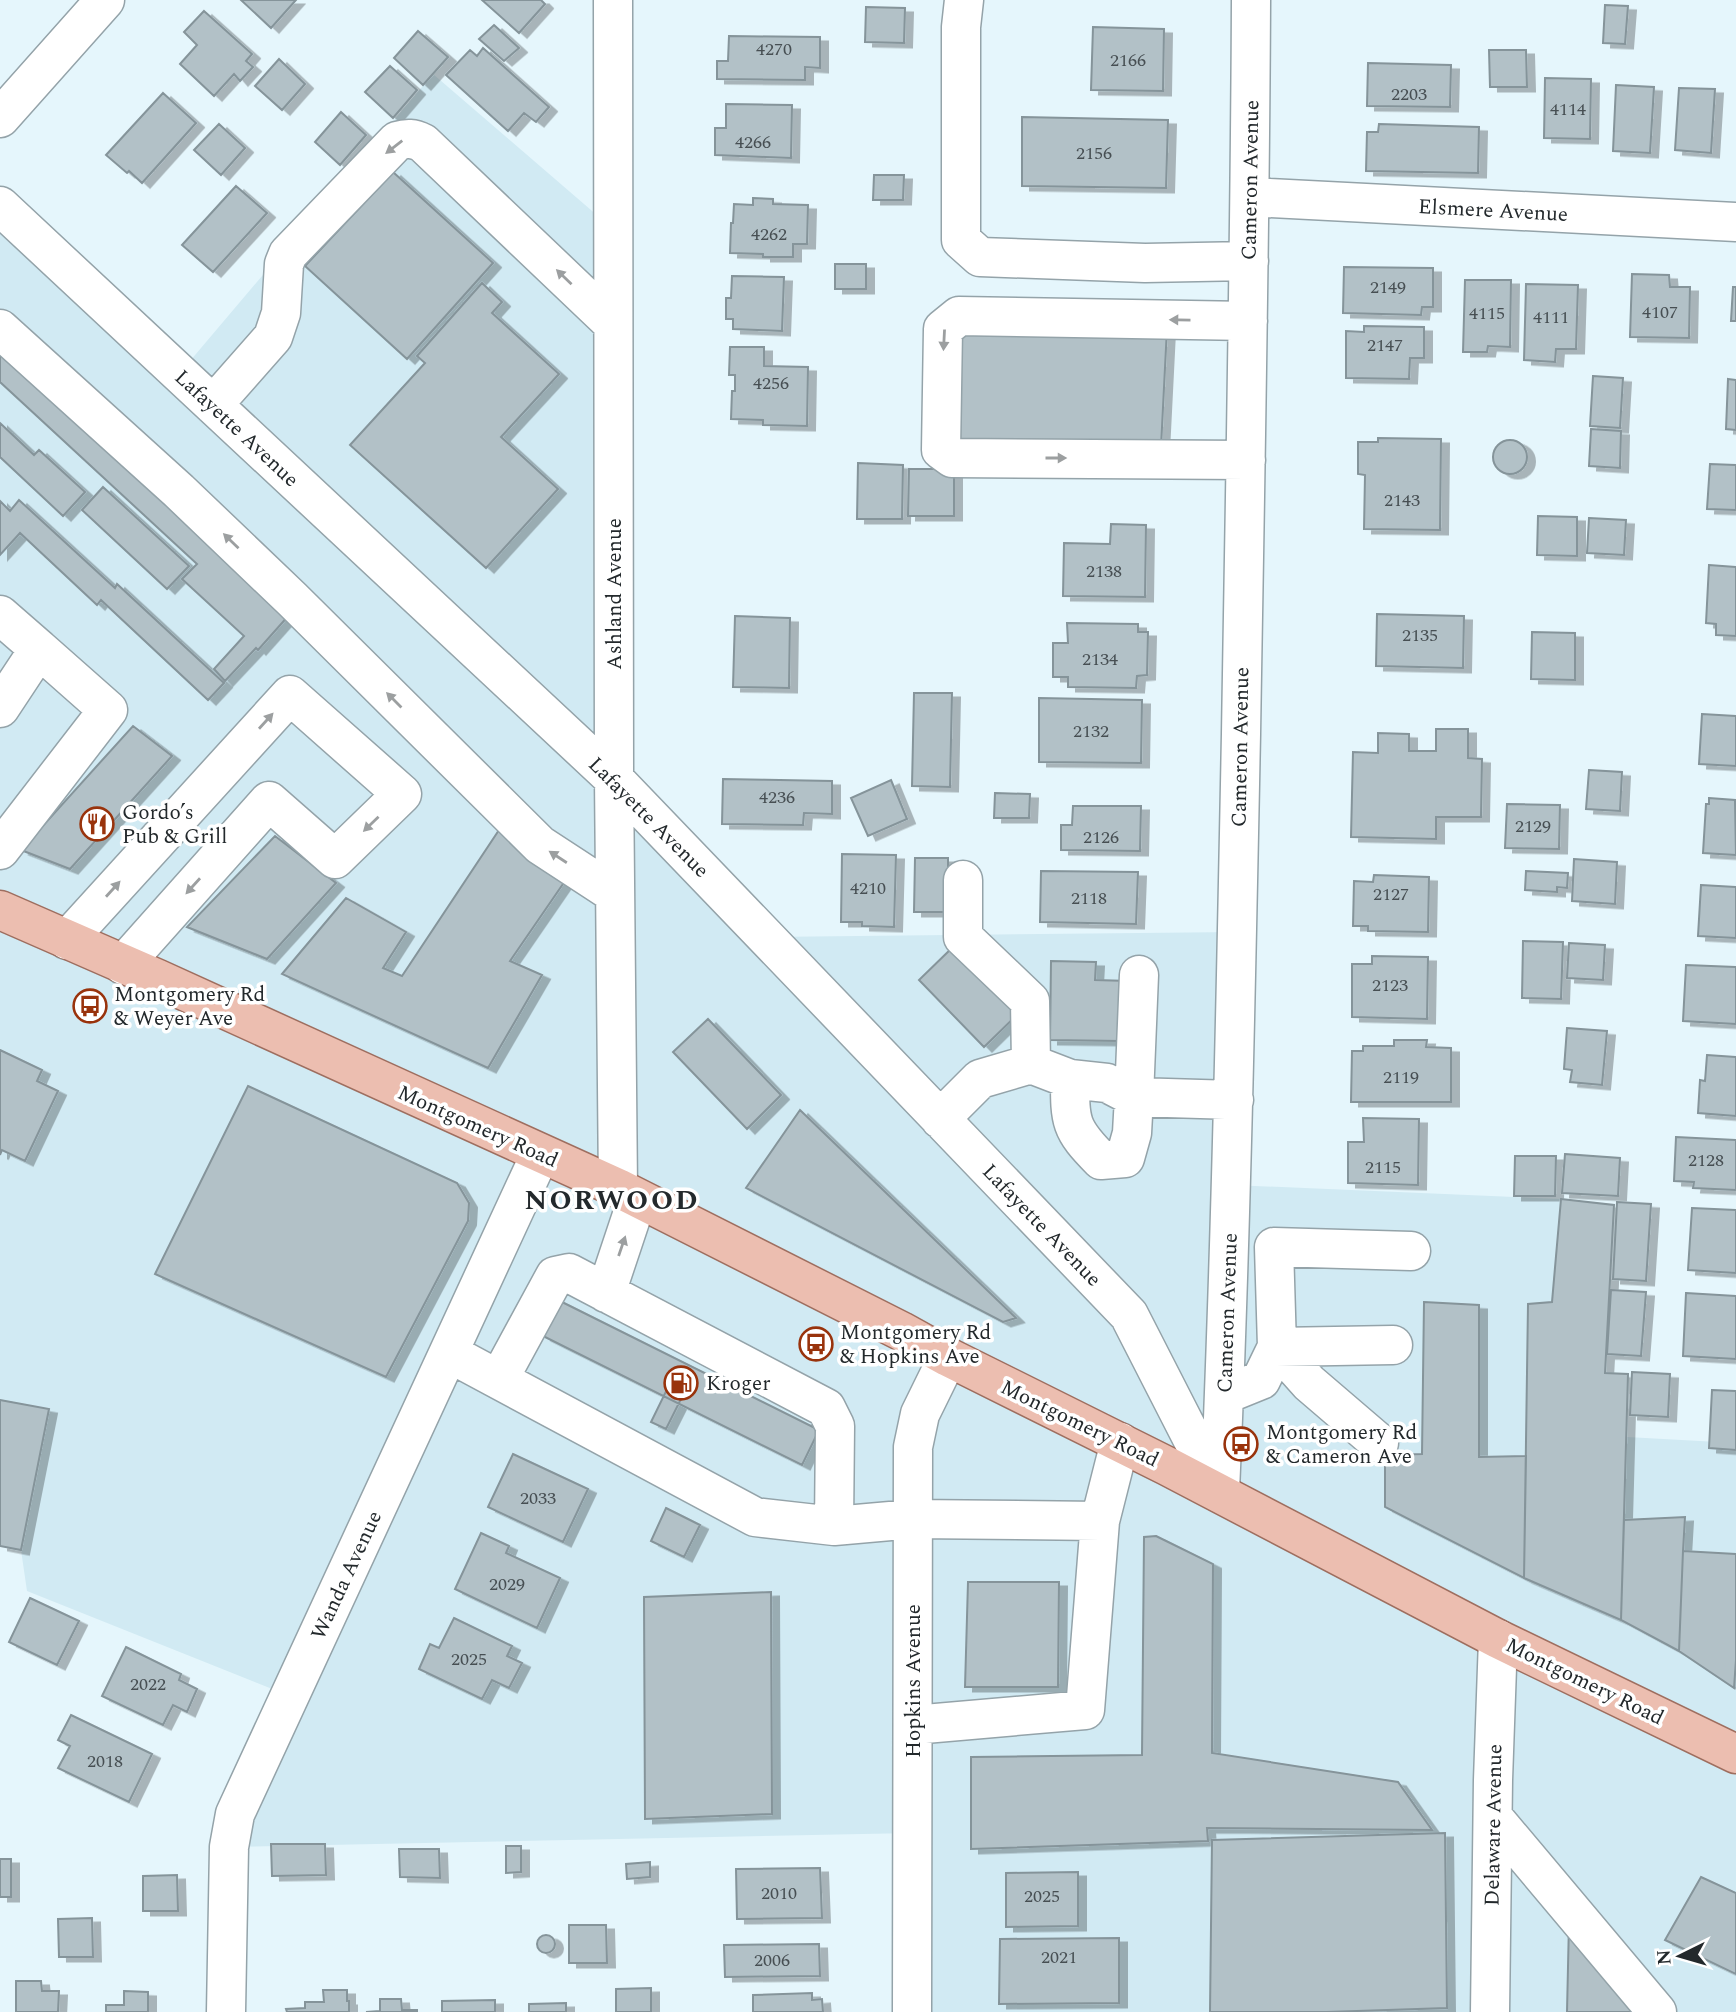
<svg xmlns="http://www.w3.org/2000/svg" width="1736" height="2012" viewBox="0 0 1736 2012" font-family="Spectral,serif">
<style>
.built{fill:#d1eaf3}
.building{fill:#b2c1c7;stroke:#85949a;stroke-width:2;filter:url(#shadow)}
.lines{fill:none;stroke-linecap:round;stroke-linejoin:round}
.minor-casing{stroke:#94a3a9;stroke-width:41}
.major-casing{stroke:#9e6e5f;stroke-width:41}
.minor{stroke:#fff;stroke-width:38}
.major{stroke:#ecbeb0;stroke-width:38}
.oneway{fill:#9c9fa0}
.labels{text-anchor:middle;stroke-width:7;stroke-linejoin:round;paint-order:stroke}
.number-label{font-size:18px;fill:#474f53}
.street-label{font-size:21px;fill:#23292c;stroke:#fff}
.poi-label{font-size:21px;fill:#23292c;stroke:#fff;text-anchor:start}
.district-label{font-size:28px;font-weight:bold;letter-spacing:2px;fill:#23292c;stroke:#fff}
</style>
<defs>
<filter id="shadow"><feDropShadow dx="8" dy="4.5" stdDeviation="0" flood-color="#0004"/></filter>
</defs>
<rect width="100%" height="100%" fill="#e5f6fc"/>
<path class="built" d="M433,74L613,229L614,779L766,937L1237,932L1232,1185L1561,1199L1614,1205L1605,1372L1628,1374L1627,1437L1736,1443V2012H912L913,1833L229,1847L290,1696L27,1591L21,1550L0,1546V206L179,374Z"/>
<path class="building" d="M241,0H296L271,28Z
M482,0H541L545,4L519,33Z
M1605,5L1628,6L1625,44L1603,43Z
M866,7L905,8L904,43L865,42Z
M204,11L252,54L246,61L253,67L240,81L234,74L214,96L180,64L197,45L184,32Z
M494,25L519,48L504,61L479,39Z
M1093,27L1164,29L1163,91L1091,90Z
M418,31L448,57L423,85L394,58Z
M729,36L820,37V68L805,67V80L717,79V61H728Z
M483,48L549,107L536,122L524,113L508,131L446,75L470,50L477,56Z
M1489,50H1526L1527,87H1490Z
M279,59L305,84L282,110L255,86Z
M1368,63L1451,65L1450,107L1367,106Z
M390,66L417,90L393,118L365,92Z
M1545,78L1591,79L1590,139L1544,138Z
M1616,85L1654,87L1650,153L1613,151Z
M1679,88L1715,89L1711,153L1675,150Z
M163,93L196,123L142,183L129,171L127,173L106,155Z
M726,104L792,105L791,158L715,155V128H726Z
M341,112L366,135L340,165L315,142Z
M1022,117L1168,120L1166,188L1022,186Z
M219,124L245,148L221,175L194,150Z
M1379,124L1479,127L1478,173L1366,171L1367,132H1378Z
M393,172L493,263L407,359L305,266Z
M874,175H904L903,200H873Z
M236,186L267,213L213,272L182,245Z
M753,198L773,199V204L808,205L807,244H793V257H763V254L730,253L731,223H733L734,204L753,205Z
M835,264H866V289H835Z
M1344,267L1433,268V307H1422L1421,315L1343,313Z
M1632,274L1669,275L1670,287H1690L1689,338L1630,337Z
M732,276L784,277L782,331L733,329V319H726V298H731Z
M1465,280H1511L1510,347L1488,346L1487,352H1463Z
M482,283L502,302L492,313L559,374L501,437L558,489L486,568L350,445L425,363L417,356Z
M1526,284L1578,285L1576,349H1556L1555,362L1524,360Z
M1733,287H1736V321H1731Z
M1364,326L1424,327V358H1410L1409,379L1346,378V331L1364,332Z
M961,328H1167L1161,447L958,441Z
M0,345L290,614L258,650L256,648L225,681L214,669L244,636L182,579L197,564L0,382Z
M730,347H764V366L808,367L807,426L763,425V420L731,419L732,391H735V375H729Z
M1593,376L1623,378L1620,428L1590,426Z
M1728,379L1736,380V430L1726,429Z
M0,423L34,455L39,450L85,492L63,516L0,457Z
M1591,429L1621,431L1620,468L1589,466Z
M1378,438L1441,439L1440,530L1364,529L1365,475L1358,474V442H1378Z
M1493 457a17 17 0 1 1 34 0a17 17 0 1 1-34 0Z
M858,463L903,465L902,519H857Z
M1710,464L1736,465V510L1707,509Z
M909,469H954V516H908Z
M103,487L189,566L167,589L82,510Z
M19,500L115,588L117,584L224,683L208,700L101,600L97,605L20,533L0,555V501L10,511Z
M1538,516L1577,517V556L1537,555Z
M1589,518L1626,520L1624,555L1587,553Z
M1111,524L1146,525L1145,597L1063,596L1064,543L1110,544Z
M1709,565L1736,567V636L1716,635V624L1706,623Z
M1377,614L1464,616L1463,668L1376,666Z
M735,616L790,618L789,688L733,687Z
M1067,623L1138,624V632H1148L1147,675L1137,676L1136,688L1068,687V677H1053V643H1068Z
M1532,632L1575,633V680L1531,679Z
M914,693H952L950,787L912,786Z
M1039,698L1142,700L1141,763L1039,762Z
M1702,714L1736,716V766L1699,764Z
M133,726L172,756L70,869L21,850Z
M1436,729H1468V758L1482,759L1481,817H1436V839L1351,837L1353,752L1378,753V733L1409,734V751H1436Z
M1589,770L1622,772L1620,811L1586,809Z
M723,779L832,781V814L804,813L803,825L722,824Z
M891,780L907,819L868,836L851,798Z
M995,793L1030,794L1029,818H994Z
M1709,798L1735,800L1736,855L1703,853L1706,804H1709Z
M1507,804L1560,805L1559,849L1505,848Z
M1073,806H1141L1140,851L1061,850V825H1072Z
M501,827L565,881L510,961L542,975L488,1068L282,974L346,898L406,932L383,968L402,976Z
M275,836L336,883L267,959L187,927Z
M842,854L896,855L894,927L862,926V922H841Z
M915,858H948V912H914Z
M1574,859L1617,862L1615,904L1572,901Z
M1041,871L1138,872L1136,924L1040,922Z
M1526,871L1568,873L1567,888L1557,887V892L1525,890Z
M1374,875L1429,877L1428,932L1368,931V926H1353L1354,881L1373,882Z
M1701,885L1736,887V938L1698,936Z
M1523,941L1563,942L1561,999L1522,998Z
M1569,943L1605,945L1603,980L1567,978Z
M954,946L1020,1012L984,1047L919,980Z
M1372,956L1428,957L1427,1019L1352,1017V964H1372Z
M1051,961L1096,962L1095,980L1129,981L1120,1041L1050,1040Z
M1686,965L1736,967V1024L1683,1021Z
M708,1019L781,1095L747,1129L673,1052Z
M1567,1028L1607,1031L1602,1085L1570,1082L1572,1070L1564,1069Z
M1394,1040H1427L1426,1047L1451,1048V1102H1351L1352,1051H1363V1046H1394Z
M0,1050L42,1070L37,1081L58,1091L25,1161L2,1150L0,1155Z
M1707,1055L1736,1057V1116L1698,1113L1700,1080L1705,1081Z
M248,1086L457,1183L469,1203L468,1221L386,1377L155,1274Z
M800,1110L1016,1318L1003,1322L746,1188Z
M1363,1118L1419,1119L1418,1185L1348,1183V1142H1364Z
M1676,1137L1736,1140V1190L1693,1188L1694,1182L1674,1181Z
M1565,1154L1620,1158L1618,1196L1562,1193Z
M1515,1156H1556L1555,1196H1514Z
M1561,1199L1614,1205L1605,1373L1628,1374L1621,1620L1524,1578L1528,1304L1552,1302Z
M1617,1202L1651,1204L1646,1281L1613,1279Z
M1692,1208L1736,1210V1273L1688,1270Z
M1611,1290L1646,1292L1641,1356L1607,1354Z
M1686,1293L1736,1296V1359L1683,1356Z
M560,1301L819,1430L802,1465L543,1336Z
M1424,1302L1479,1305V1457L1526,1456L1524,1578L1385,1507V1455L1422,1454Z
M1632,1372L1670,1374L1668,1417L1630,1415Z
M674,1375L689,1383L666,1429L651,1422Z
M1712,1390L1736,1391V1450L1709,1448Z
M0,1400L49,1409L21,1550L0,1546Z
M513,1454L588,1489L563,1542L488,1507Z
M666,1508L700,1525L684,1557L651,1541Z
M1685,1517L1683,1551L1679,1651L1621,1620L1624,1520Z
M481,1533L509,1546L506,1553L560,1578L537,1628L455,1589Z
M1156,1536L1213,1564L1212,1753L1398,1782L1432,1830L1207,1828L1208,1841L971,1849V1757L1142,1755L1144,1537Z
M1683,1551L1736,1554V1660L1734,1688L1679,1651Z
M968,1582H1059L1058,1687H965Z
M771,1592L772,1814L645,1819L644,1597Z
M30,1598L79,1621L57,1665L9,1642Z
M454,1618L512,1646L507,1656L522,1663L509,1688L492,1680L482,1699L419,1669L430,1644L439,1648Z
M126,1647L181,1674L179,1680L197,1689L187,1712L173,1705L163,1725L102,1696Z
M71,1715L152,1754L129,1802L58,1768L70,1746L58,1740Z
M1445,1833L1447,2008L1327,2012H1210L1212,1840Z
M271,1844H325L326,1875L272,1876Z
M506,1846H521V1872L506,1873Z
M399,1849H439L440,1878L400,1877Z
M0,1859H11V1897H0Z
M650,1862V1877L627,1879L626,1864Z
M820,1868L822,1918L737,1919L736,1869Z
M1078,1872V1926L1006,1927V1873Z
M177,1875L178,1911H143V1876Z
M1701,1877L1736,1893V1974L1665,1940Z
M92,1918L93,1957H59L58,1919Z
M1569,1922L1640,2012H1567Z
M569,1925H606L607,1963H569Z
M537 1944a9 9 0 1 1 18 0a9 9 0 1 1-18 0Z
M1119,1938V2003L999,2004L1000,1939Z
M819,1944L820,1976L725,1977L724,1945Z
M16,1981H41L42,1991H59L58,2012H16Z
M651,1988V2012H616V1989Z
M323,1990H347V2001H349V2012H287L286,2009L305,2008V2002H324Z
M124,1991L148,1992V2012H106V2005H124Z
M812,1993V2000L822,1999L823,2012H753V1995Z
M380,1999H401L402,2010H417V2012H366L380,2011Z
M495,2000V2012H442V2001Z
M566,2003V2012H529V2004Z"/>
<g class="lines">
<defs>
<path id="minor" d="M613,0L614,779L618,1188
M964,0L961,27V240L980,257L1145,263L1249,261
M0,118L105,0
M1250,197L1736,222
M0,206L614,779L1129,1315L1220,1493
M0,329L179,491L292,599L540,845L615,894
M213,405L273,337L281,313L284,264L288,254L397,141C407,138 413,138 423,143L613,324
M1246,460L952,458L941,450L943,329L959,316L1248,321
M0,615L39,649
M0,708L39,649L108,710L0,850
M963,880V937L1030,1001L1031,1064L1070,1079L1107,1083L1134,1097L1139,975
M67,940L290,695L402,794L335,859L269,801L123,965
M1070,1079C1070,1122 1070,1129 1101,1160L1125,1158L1132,1133L1134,1097L1234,1100
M940,1119L980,1079L1031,1064
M606,1293L637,1200
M449,1353L755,1517L834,1526L913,1519L1100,1521
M499,1379L555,1276L569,1273L826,1408L835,1426L834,1526
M1224,1395L1261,1380L1277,1347L1393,1345
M1379,1443L1309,1383L1277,1347L1274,1247L1411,1251
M1220,1491C1231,1239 1236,987 1241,734C1245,490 1250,245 1251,0
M913,1725L1085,1710L1100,1521L1120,1442
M1493,1817L1657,2012
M226,2012L229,1847L235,1814L540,1155
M912,2012L913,1447L920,1414L948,1357
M1490,2012L1493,1780L1498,1639"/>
<path id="major" d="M0,910L158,979L618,1188L901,1331L948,1357L1167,1466L1498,1639L1736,1754"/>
</defs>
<use href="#minor" class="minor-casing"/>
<use href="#major" class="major-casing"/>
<use href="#minor" class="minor"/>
<use href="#major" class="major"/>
</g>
<defs><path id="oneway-solid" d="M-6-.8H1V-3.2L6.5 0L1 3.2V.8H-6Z" transform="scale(1.75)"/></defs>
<g class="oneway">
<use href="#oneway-solid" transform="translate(394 147) rotate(142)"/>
<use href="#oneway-solid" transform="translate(564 277) rotate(-136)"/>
<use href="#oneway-solid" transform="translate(1180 320) rotate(-179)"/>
<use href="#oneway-solid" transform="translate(944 340) rotate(93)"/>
<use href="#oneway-solid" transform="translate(1056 458)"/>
<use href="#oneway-solid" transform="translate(231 541) rotate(-136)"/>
<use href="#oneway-solid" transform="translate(394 700) rotate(-135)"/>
<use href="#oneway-solid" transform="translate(266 721) rotate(-48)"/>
<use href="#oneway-solid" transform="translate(371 824) rotate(136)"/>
<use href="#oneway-solid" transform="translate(558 857) rotate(-147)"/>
<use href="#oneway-solid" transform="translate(193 886) rotate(132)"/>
<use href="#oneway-solid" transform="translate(113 889) rotate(-48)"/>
<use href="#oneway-solid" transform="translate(622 1246) rotate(-71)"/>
</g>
<defs>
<symbol id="restaurant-ring" viewBox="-11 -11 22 22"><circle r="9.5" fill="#fff" stroke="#99330c" stroke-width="1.5"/><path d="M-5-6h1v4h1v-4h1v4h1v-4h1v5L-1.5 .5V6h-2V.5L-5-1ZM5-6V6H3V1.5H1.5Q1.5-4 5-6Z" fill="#99330c"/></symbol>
<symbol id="bus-ring" viewBox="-11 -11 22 22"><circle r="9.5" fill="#fff" stroke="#99330c" stroke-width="1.5"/><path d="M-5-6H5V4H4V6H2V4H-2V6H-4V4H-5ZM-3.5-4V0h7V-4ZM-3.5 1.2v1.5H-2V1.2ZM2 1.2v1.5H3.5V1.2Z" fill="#99330c"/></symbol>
<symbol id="fuel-ring" viewBox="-11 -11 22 22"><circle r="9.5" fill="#fff" stroke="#99330c" stroke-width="1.5"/><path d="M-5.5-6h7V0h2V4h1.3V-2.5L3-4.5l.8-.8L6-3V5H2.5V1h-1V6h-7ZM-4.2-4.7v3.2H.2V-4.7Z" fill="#99330c"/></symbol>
</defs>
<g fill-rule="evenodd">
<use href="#restaurant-ring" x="78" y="805" width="38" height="38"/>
<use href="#bus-ring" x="71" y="987" width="38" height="38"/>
<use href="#bus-ring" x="797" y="1325" width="38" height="38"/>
<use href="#fuel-ring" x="662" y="1364" width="38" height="38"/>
<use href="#bus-ring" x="1222" y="1425" width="38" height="38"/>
</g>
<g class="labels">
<g class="number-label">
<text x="774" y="55">4270</text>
<text x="1128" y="66">2166</text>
<text x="1409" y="100">2203</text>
<text x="1568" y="115">4114</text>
<text x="753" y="148">4266</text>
<text x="1094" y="159">2156</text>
<text x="769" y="240">4262</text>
<text x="1388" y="293">2149</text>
<text x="1660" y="318">4107</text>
<text x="1487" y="319">4115</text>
<text x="1551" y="323">4111</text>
<text x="1385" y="351">2147</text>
<text x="771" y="389">4256</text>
<text x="1402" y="506">2143</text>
<text x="1104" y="577">2138</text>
<text x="1420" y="641">2135</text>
<text x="1100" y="665">2134</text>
<text x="1091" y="737">2132</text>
<text x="777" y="803">4236</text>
<text x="1533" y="832">2129</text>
<text x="1101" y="843">2126</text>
<text x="868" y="894">4210</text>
<text x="1391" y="900">2127</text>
<text x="1089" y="904">2118</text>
<text x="1390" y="991">2123</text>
<text x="1401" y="1083">2119</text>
<text x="1706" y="1166">2128</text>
<text x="1383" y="1173">2115</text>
<text x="538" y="1504">2033</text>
<text x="507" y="1590">2029</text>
<text x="469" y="1665">2025</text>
<text x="148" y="1690">2022</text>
<text x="105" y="1767">2018</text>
<text x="779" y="1899">2010</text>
<text x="1042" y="1902">2025</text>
<text x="1059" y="1963">2021</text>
<text x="772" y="1966">2006</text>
</g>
<g class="street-label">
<text transform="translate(1250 180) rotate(-89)" y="7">Cameron Avenue</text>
<text transform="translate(1493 210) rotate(3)" y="7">Elsmere Avenue</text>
<text transform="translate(237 428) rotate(43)" y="7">Lafayette Avenue</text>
<text transform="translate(614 594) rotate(-90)" y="7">Ashland Avenue</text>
<text transform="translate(1240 747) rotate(-89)" y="7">Cameron Avenue</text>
<text transform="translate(649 817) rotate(45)" y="7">Lafayette Avenue</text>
<text transform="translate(478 1126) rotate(24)" y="7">Montgomery Road</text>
<text transform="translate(1042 1225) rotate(46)" y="7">Lafayette Avenue</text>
<text transform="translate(1227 1313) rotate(-88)" y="7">Cameron Avenue</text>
<text transform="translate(1080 1423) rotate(26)" y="7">Montgomery Road</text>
<text transform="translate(346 1575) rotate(-65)" y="7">Wanda Avenue</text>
<text transform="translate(913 1681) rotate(-90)" y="7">Hopkins Avenue</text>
<text transform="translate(1585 1681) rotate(26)" y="7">Montgomery Road</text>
<text transform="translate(1493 1825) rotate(-89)" y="7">Delaware Avenue</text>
</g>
<g class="poi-label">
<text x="122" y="819">Gordo’s<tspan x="122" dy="24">Pub &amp; Grill</tspan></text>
<text x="114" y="1001">Montgomery Rd<tspan x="114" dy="24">&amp; Weyer Ave</tspan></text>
<text x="840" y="1339">Montgomery Rd<tspan x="840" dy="24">&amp; Hopkins Ave</tspan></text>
<text x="706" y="1390">Kroger</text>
<text x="1266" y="1439">Montgomery Rd<tspan x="1266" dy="24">&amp; Cameron Ave</tspan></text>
</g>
<g class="district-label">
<text x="612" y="1209">NORWOOD</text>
</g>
</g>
<g transform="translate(1680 1956) rotate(265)" stroke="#ffffff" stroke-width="5" paint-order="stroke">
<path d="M0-5L12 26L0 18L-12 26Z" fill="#23292c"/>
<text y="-10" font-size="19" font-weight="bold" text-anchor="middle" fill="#23292c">N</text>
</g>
</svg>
